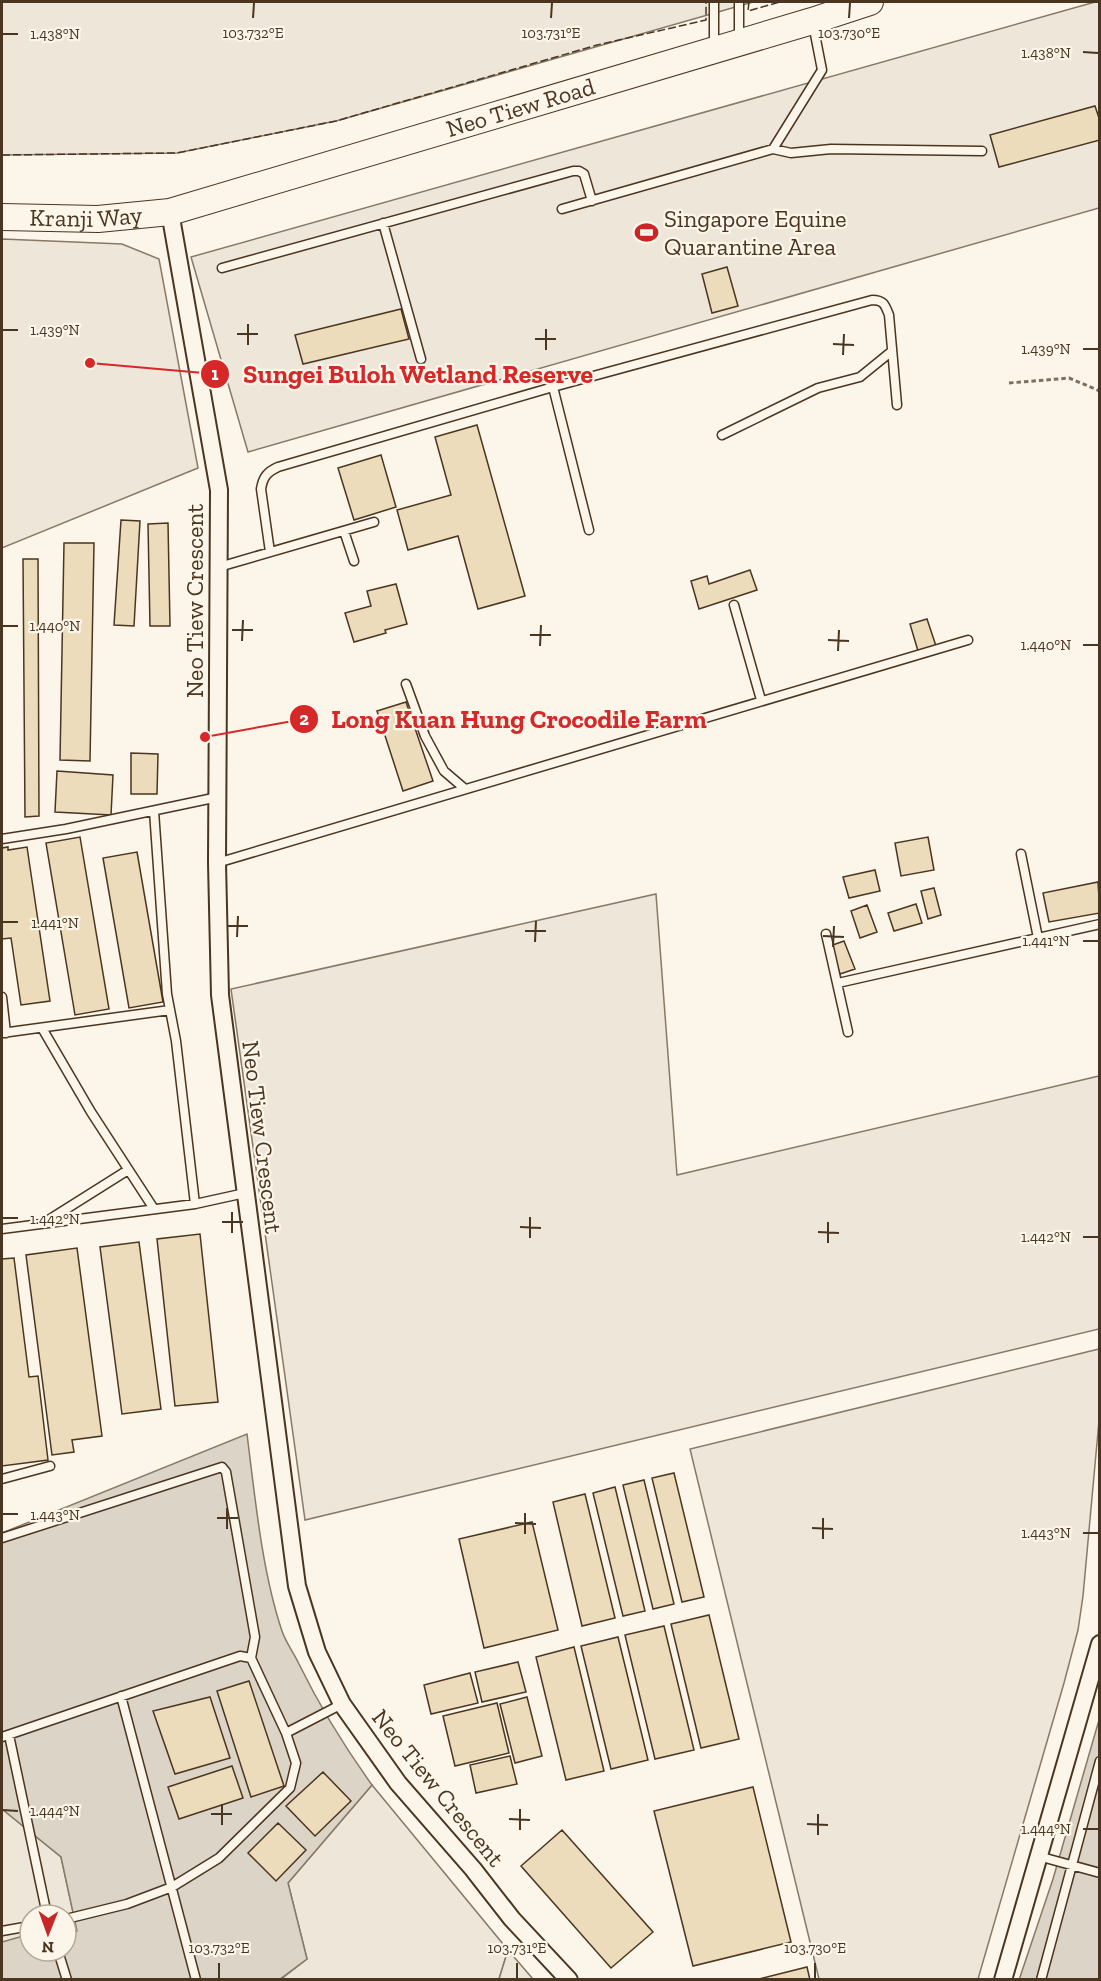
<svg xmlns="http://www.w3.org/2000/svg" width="1101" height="1981" viewBox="0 0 1101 1981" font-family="'Zilla Slab',serif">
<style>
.green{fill:#ede6d9;stroke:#887966;stroke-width:1.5}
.parking{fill:#ede7d9;stroke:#887966;stroke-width:1.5}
.water{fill:#dcd4c6;stroke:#887966;stroke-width:1.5}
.building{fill:#ecdcbc;stroke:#4a3520;stroke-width:1.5}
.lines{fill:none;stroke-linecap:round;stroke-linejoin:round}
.service-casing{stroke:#4a3520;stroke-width:11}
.minor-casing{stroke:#4a3520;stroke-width:20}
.primary-casing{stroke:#4a3520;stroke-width:28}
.path{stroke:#7f6f5c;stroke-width:3;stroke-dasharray:4.5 3;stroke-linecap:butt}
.service{stroke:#fbf6e9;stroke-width:8}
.minor{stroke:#fbf6e9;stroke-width:16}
.primary{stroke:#fbf6e9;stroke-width:26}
.fence{stroke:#4a3520;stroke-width:1.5;stroke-dasharray:8 3;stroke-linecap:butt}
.ticks{fill:none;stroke:#4a3520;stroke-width:2}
.labels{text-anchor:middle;stroke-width:4.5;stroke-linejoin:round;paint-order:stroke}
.street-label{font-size:24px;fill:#4a3520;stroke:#fbf6e9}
.poi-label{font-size:24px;fill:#4a3520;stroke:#fbf6e9;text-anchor:start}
.ticks-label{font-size:15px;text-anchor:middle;fill:#4a3520;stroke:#fbf6e9;stroke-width:4.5;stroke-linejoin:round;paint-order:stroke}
.leader{fill:none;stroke:#d62828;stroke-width:2}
.callout-dot{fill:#d62828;stroke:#fbf6e9;stroke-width:2}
.mark-label{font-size:18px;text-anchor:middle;font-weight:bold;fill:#fff}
.callout-label{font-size:26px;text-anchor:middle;font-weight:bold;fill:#d62828;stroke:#fbf6e9;stroke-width:4.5;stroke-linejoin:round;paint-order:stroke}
</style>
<rect width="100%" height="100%" fill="#fbf6e9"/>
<path class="green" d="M2,2H753L336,121L177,153L2,155Z
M1095,2H1099V208L248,452L191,257Z
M2,239L122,244L159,259L198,468L2,548Z
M656,894L677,1175L1099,1076V1329L305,1520L231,989Z
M1099,1349V1421L1083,1596L1078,1630L1064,1683L978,1979H819L690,1449Z
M372,1785L508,1950L499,1979L280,1980L307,1959L288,1883Z
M2,1809L61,1857L78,1934L66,1936V1915H30V1944L2,1949Z"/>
<path class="parking" d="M508,1950L533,1979H499Z"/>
<path class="water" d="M247,1434C255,1497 262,1572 282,1631C286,1643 294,1653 299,1664C320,1707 344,1746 372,1785L288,1883L307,1959L280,1979H2V1942L30,1934V1951H66V1936L77,1931L61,1857L2,1809V1533Z
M1099,1720V1979L1019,1980L1053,1879Z"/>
<path class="building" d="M1095,106L1100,121V140L999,167L990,135Z
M727,267L738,306L712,313L702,274Z
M401,309L409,339L303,364L295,335Z
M477,425L525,596L478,609L458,536L408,550L397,510L451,495L435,437Z
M381,455L396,507L354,520L338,468Z
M121,520L140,521L134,626L114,625Z
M168,523L170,626H150L148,524Z
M64,543H94L90,761L60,760Z
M23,559H38L39,816L25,817Z
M750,570L757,590L699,609L691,581L707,576L709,584Z
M396,584L407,624L385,630L386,633L354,642L345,613L371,606L367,591Z
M927,619L936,646L918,651L910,624Z
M406,702L433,781L403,791L377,711Z
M131,753L158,754L157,794H131Z
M57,771L113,775L111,815L55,812Z
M80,837L109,1009L75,1015L46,843Z
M928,837L934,870L901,876L895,843Z
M8,847V850L27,847L50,1001L21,1005L11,938L2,939V848Z
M137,852L163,1002L129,1008L103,858Z
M875,870L880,891L849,898L843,877Z
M1098,882L1100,913L1049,922L1043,893Z
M934,888L941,915L928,919L921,891Z
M916,904L922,923L894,931L888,913Z
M867,905L877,932L860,938L851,911Z
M844,941L855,969L840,974L830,946Z
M200,1234L218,1402L175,1406L157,1239Z
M139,1242L161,1409L122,1414L100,1247Z
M77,1248L102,1436L72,1440L74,1452L52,1455L26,1255Z
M14,1258L29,1377L38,1376L48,1460L2,1466V1259Z
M674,1473L704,1597L682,1602L652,1478Z
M644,1480L674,1604L653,1609L623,1485Z
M615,1487L645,1611L623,1616L593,1493Z
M585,1494L615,1618L582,1626L553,1502Z
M532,1522L558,1630L484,1648L459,1539Z
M709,1615L739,1739L701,1748L671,1624Z
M664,1626L694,1750L655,1759L625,1635Z
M618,1637L648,1760L611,1769L581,1646Z
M574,1647L604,1771L566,1780L536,1657Z
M518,1662L526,1692L482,1702L475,1672Z
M470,1673L478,1703L431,1714L424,1685Z
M249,1681L284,1786L251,1797L217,1691Z
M210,1697L230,1758L175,1774L153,1711Z
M527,1697L542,1756L515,1763L500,1704Z
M497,1703L509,1753L455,1766L443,1716Z
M510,1756L517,1784L476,1793L470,1765Z
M232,1766L243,1798L179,1819L168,1787Z
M323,1772L351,1801L315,1836L286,1806Z
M753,1787L791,1942L693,1966L654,1811Z
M278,1823L306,1850L276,1881L248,1853Z
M562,1830L653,1932L611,1968L521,1866Z
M807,1967L810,1980H755Z"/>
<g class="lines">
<defs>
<path id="service" d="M739,2V40
M714,46V2
M773,149L822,70L813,24
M562,209L773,149L791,153L831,149L982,151
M383,223L421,359
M222,268L573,171H579L584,174L592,201
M553,387L589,530
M722,435L818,388L860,377L892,351
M344,531L354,561
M270,552L261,489C263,477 267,472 278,467L553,387L872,300C884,300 885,305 889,315L897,405
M219,567L374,522
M734,605L761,700
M406,684L425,736L444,771L465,789
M154,811L167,994L176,1041L195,1204
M2,839L66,829L218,797
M1021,854L1038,938
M217,863L968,640
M826,934L848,1032
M838,983L1100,924
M2,997L6,1033
M42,1028L91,1112L154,1209
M2,1033L170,1010
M47,1221L128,1170
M2,1229L195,1204L245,1193
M2,1479L50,1466
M2,1538L222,1467L226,1472L255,1637L251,1658L286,1733L296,1763L290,1788L219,1858L172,1887L127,1904L66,1919
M121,1696L196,1980
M286,1733L342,1704
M9,1735L47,1915
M2,1737L240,1656L251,1658
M1038,1856L1100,1873
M2,1931L30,1926
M58,1951L67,1980
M1041,1980L1100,1761"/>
<path id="minor" d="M170,212L219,490L217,863L220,995L297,1586L317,1652L342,1704L398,1783L473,1869L512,1919L569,1980
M1003,1980L1100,1644"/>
<g id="primary">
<path id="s1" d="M2,217L98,219L170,212L812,21L870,2"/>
</g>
</defs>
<use href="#service" class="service-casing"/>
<use href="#minor" class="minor-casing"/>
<use href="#primary" class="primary-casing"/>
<path class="path" d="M1009,383L1069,378L1100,391"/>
<use href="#service" class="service"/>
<use href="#minor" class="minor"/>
<use href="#primary" class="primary"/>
<path class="fence" d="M749,2L748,11L780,2
M2,155L177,153L336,121L597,45L706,20V2"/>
</g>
<path class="ticks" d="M253,18L254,3M551,18L552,3M849,18L850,3M3,34H18M1083,52L1098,53M3,330H18M237,334H258M535,339H556M833,344L854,345M248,345V324M1083,349H1098M546,350V329M843,355L844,334M3,626H18M232,630H253M530,635H551M828,640L849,641M242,641L243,620M1083,645H1098M540,646L541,625M838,651L839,630M3,922H18M227,926H248M525,931H546M823,936L844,937M237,937L238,916M1083,941H1098M535,942L536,921M833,947L834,926M3,1218H18M222,1222H243M520,1227L541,1228M818,1232L839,1233M232,1233V1212M1083,1237H1098M530,1238V1217M828,1243V1222M3,1514H18M217,1518H238M515,1523L536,1524M812,1528L833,1529M227,1529V1508M1083,1533H1098M525,1534V1513M823,1539V1518M3,1810L18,1811M211,1814H232M509,1819L530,1820M807,1824L828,1825M222,1825V1804M1083,1829H1098M520,1830V1809M818,1835V1814M219,1978V1963M517,1978V1963M815,1978V1963"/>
<defs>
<symbol id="stadium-bare" viewBox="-9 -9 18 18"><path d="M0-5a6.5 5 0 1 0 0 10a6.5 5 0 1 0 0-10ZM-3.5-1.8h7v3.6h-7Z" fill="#c62828" stroke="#fbf6e9" stroke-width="2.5" paint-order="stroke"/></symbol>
</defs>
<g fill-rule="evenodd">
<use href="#stadium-bare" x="630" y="216" width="33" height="33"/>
</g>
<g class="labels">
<g class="street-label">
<text dy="8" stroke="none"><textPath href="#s1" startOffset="534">Neo Tiew Road</textPath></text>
<text dy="8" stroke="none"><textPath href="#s1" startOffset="84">Kranji Way</textPath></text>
<text transform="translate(195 601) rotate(-90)" y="8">Neo Tiew Crescent</text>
<text transform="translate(262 1137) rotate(83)" y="8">Neo Tiew Crescent</text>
<text transform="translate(438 1788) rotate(51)" y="8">Neo Tiew Crescent</text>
</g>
<g class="poi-label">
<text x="664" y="227">Singapore Equine<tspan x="664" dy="28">Quarantine Area</tspan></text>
</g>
</g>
<g class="ticks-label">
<text x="253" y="38">103.732°E</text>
<text x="551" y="38">103.731°E</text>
<text x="849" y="38">103.730°E</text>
<text x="55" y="39">1.438°N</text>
<text x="1046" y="58">1.438°N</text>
<text x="55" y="335">1.439°N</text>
<text x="1046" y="354">1.439°N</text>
<text x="55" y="631">1.440°N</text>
<text x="1046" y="650">1.440°N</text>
<text x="55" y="928">1.441°N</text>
<text x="1046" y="946">1.441°N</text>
<text x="55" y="1224">1.442°N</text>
<text x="1046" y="1242">1.442°N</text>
<text x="55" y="1520">1.443°N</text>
<text x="1046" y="1538">1.443°N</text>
<text x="55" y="1816">1.444°N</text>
<text x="1046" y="1834">1.444°N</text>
<text x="219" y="1953">103.732°E</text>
<text x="517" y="1953">103.731°E</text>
<text x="815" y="1953">103.730°E</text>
</g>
<path class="leader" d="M90 363L215 374M205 737L304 719"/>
<g class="callout-dot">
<circle cx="90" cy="363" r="6"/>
<circle cx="205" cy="737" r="6"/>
<circle cx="215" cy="374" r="15"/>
<circle cx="304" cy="719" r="15"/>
</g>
<g class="mark-label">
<text x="215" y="380">1</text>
<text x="304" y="725">2</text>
</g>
<g class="callout-label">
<text x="418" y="383">Sungei Buloh Wetland Reserve</text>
<text x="519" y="728">Long Kuan Hung Crocodile Farm</text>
</g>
<rect width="1101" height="1981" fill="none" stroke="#4a3520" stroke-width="6"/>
<g transform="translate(48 1933) rotate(181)"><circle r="28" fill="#fbf6e9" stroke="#b4a999" stroke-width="1.5"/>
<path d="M0-4.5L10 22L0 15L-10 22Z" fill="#c62828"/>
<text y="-9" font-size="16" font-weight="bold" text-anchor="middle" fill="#4a3520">N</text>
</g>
</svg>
